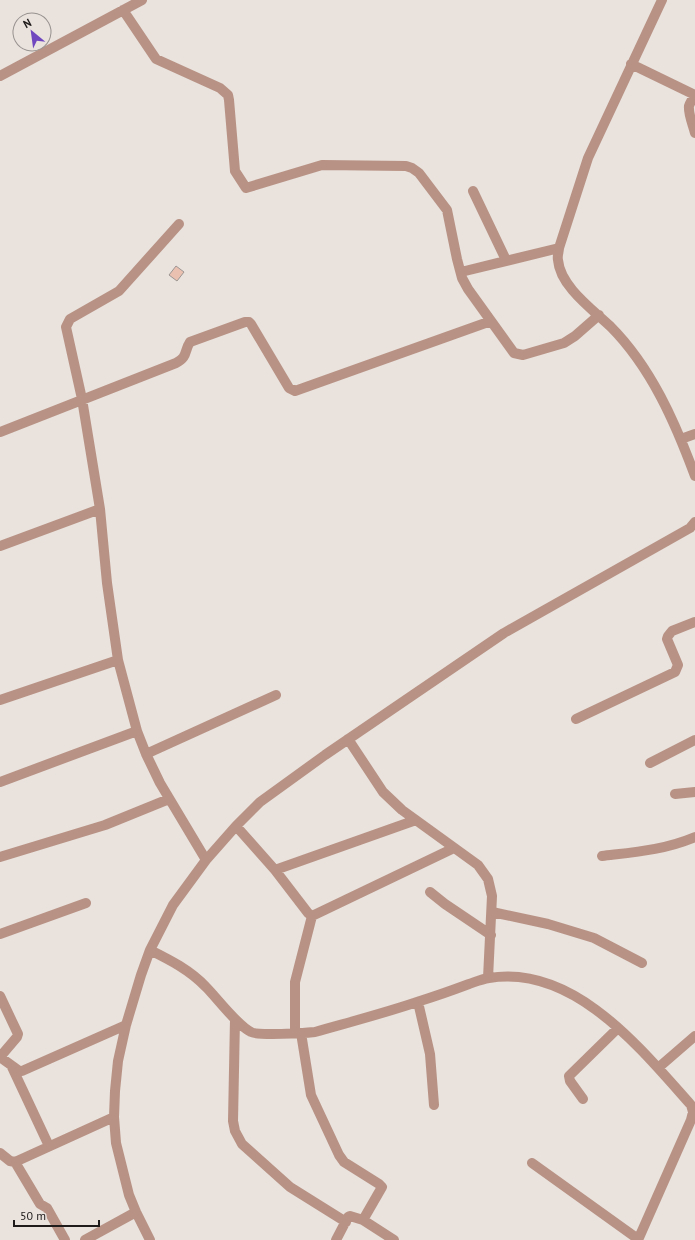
<svg xmlns="http://www.w3.org/2000/svg" width="695" height="1240" viewBox="0 0 695 1240" font-family="'PT Sans',sans-serif">
<style>
.building{fill:#eac0b1;stroke:#9d9693}
.lines{fill:none;stroke-linecap:round;stroke-linejoin:round}
.minor{stroke:#b89284;stroke-width:10}
</style>
<rect width="100%" height="100%" fill="#e9e2dd"/>
<path class="building" d="M176,266L184,272L177,281L169,275Z"/>
<g class="lines">
<path class="minor" d="M662,0L588,158L559,248C559,251 557,256 558,260C560,286 592,309 610,326C651,367 675,422 695,476
M123,10L156,59L220,88L228,95L229,100L235,171L246,188L322,165L406,166L412,168L419,173L447,210L457,259L462,278L468,289L514,353L523,355L564,343L575,336L599,315
M631,64L693,94C694,99 690,102 689,106C688,114 693,125 695,133
M0,76L142,0
M473,191L506,260
M179,224L119,291L70,319L66,327L82,399L100,509L107,583L118,660L137,731L146,754L160,783L206,860
M461,272L559,248
M0,432L176,363C188,357 184,351 190,342L245,322H249L251,324L289,388L295,391L491,321
M681,439L695,434
M0,546L100,509
M0,700L118,660
M576,719L675,672L678,665L667,639L668,636L672,631L695,622
M348,739L383,792L402,810L478,865L488,879L492,896L488,978
M146,754L276,695
M650,763L695,740
M0,782L137,731
M675,794L695,792
M236,826L275,870L308,913L312,916L454,848
M602,856C635,852 664,850 695,837
M0,857L105,825L169,799
M275,870L416,820
M430,892L445,904L491,935
M492,912L548,924L594,938L642,963
M0,934L86,903
M150,950C170,960 190,970 206,987C217,998 238,1026 251,1032C258,1036 305,1033 315,1032C350,1022 385,1013 420,1001C436,996 453,990 469,984C475,982 482,979 489,978C574,964 641,1049 691,1105L693,1112L691,1120L638,1240
M0,996L18,1034L17,1037L0,1057
M418,1002L430,1054L434,1105
M235,1019L233,1121L235,1131L242,1144L290,1187L346,1222
M295,1033V982L312,916
M301,1033L311,1095L339,1155L344,1162L379,1184L382,1187L363,1220
M0,1057L18,1070L22,1071L126,1025
M11,1065L49,1146
M658,1068L695,1036
M583,1099L570,1081L569,1076L618,1028
M0,1153L10,1161L15,1162L114,1117
M15,1162L40,1204L47,1208L65,1240
M532,1163L638,1239
M85,1240L136,1212
M150,1240L136,1212L129,1195L116,1143L114,1117L115,1091L118,1061L126,1025L141,975L150,950L173,905L206,860L236,826L260,802L325,755L504,633L690,528L695,522
M336,1240L348,1217L350,1216L363,1220L394,1240"/>
</g>
<g transform="translate(32 32) rotate(331)"><circle r="19" fill="#e9e2dd" stroke="#98928f"/>
<path d="M0-3L7 15L0 10L-7 15Z" fill="#7047bf"/>
<text y="-6" font-size="11" font-weight="bold" text-anchor="middle" fill="#1e1b1a">N</text>
</g>
<path d="M14 1220v6h85v-6" fill="none" stroke="#1e1b1a" stroke-width="2"/>
<text x="20" y="1220" font-size="12" fill="#1e1b1a" stroke="#e9e2dd" stroke-width="3" paint-order="stroke">50 m</text>
</svg>
